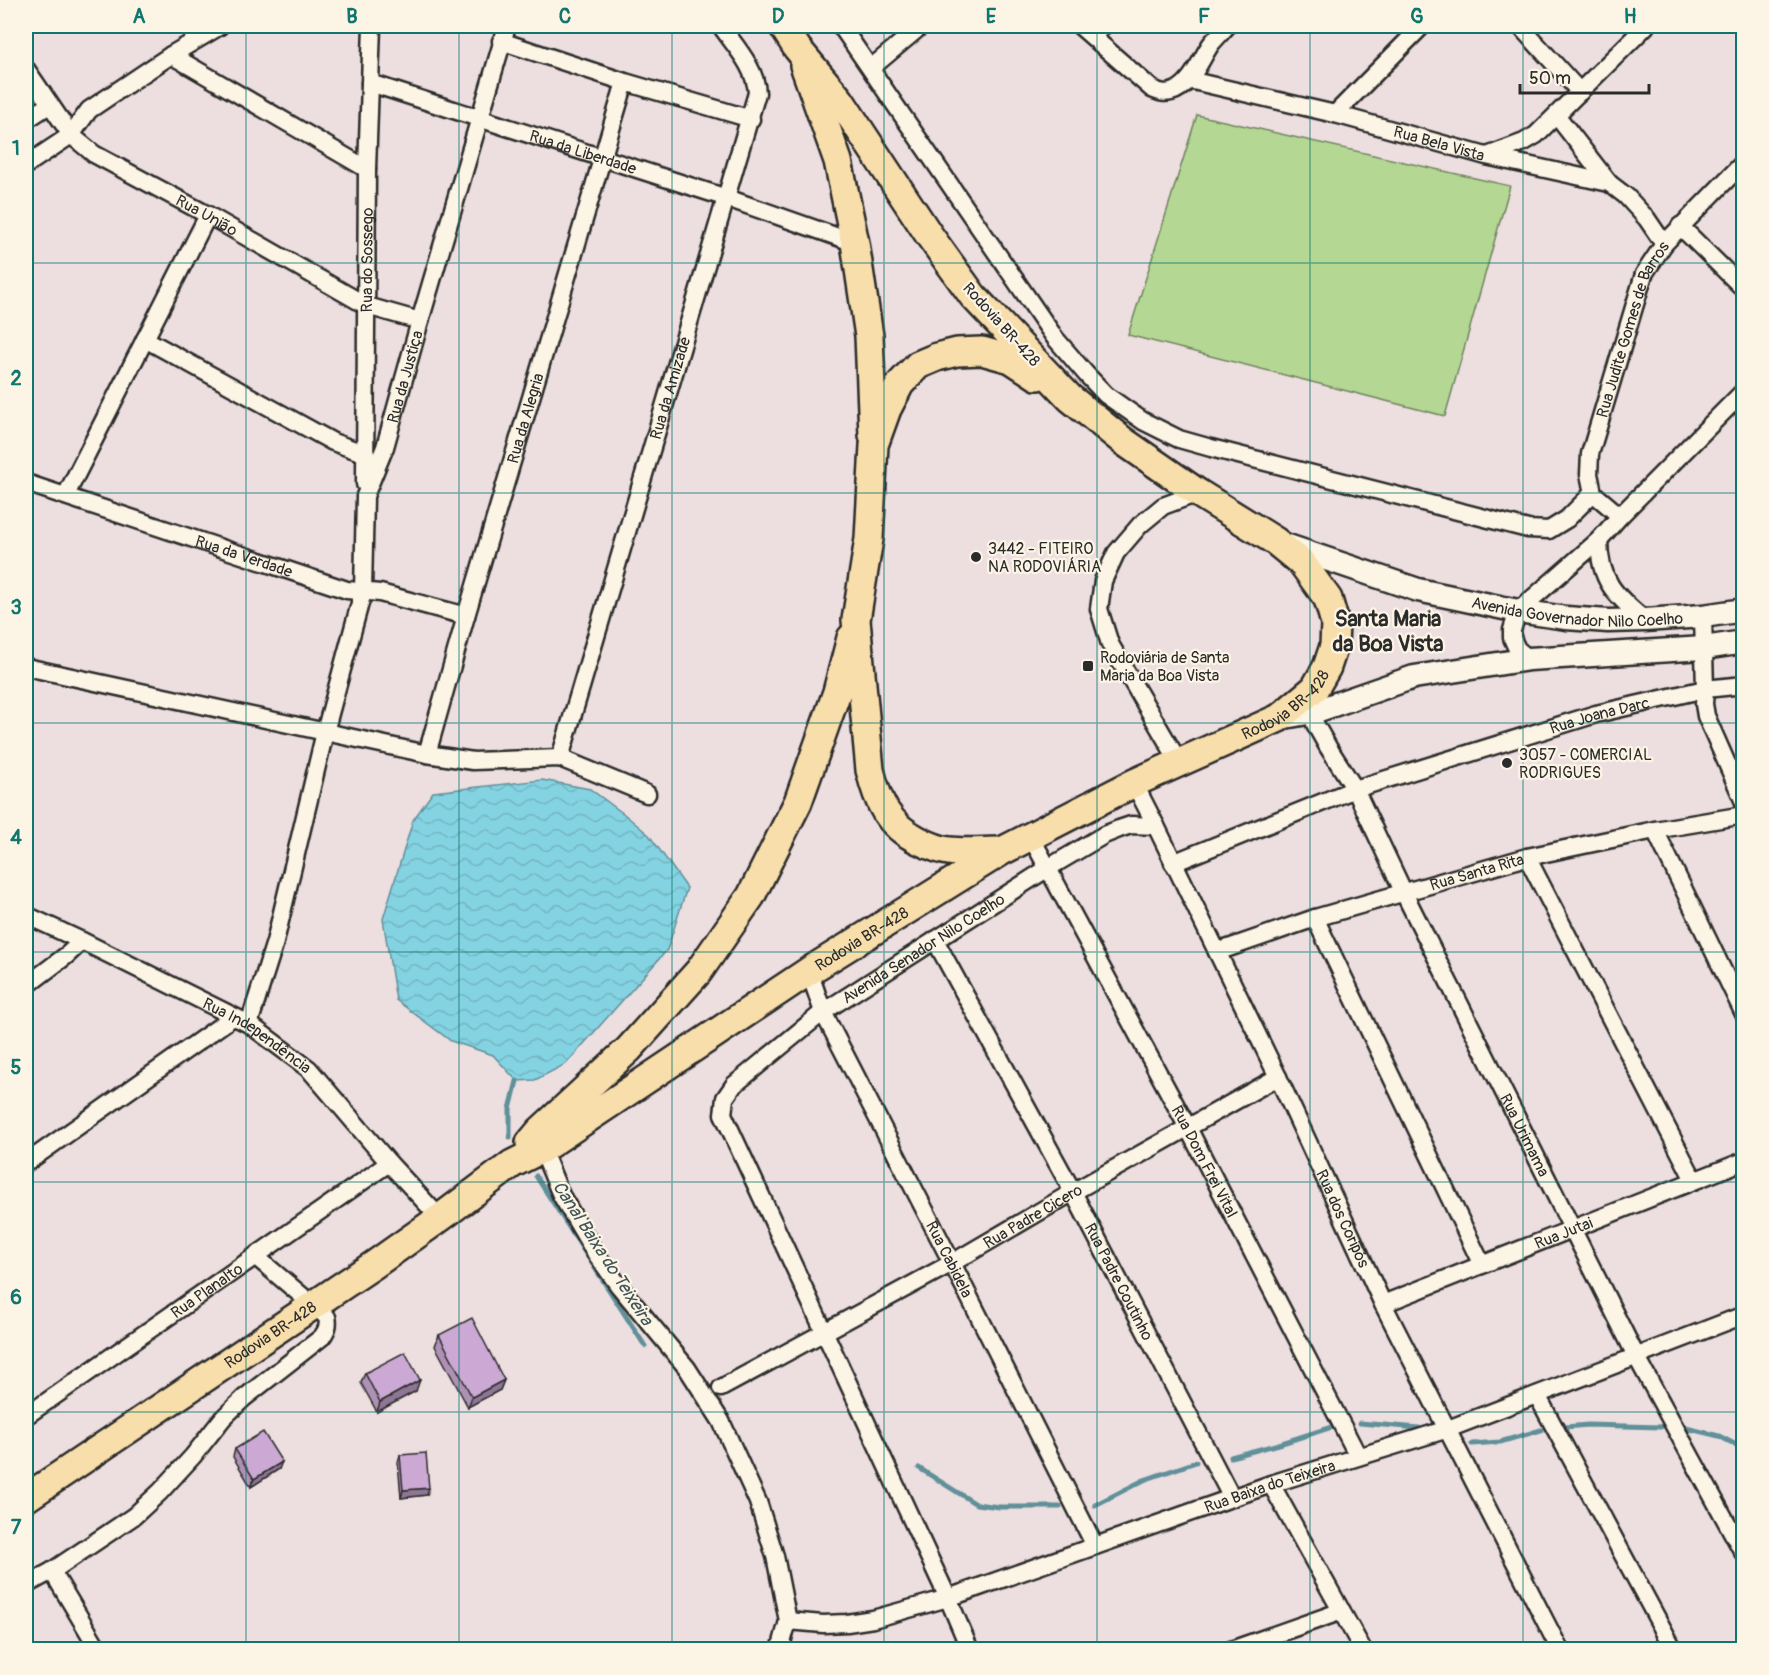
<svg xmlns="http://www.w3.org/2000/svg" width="1769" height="1675" viewBox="0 0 1769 1675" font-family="Pangolin,sans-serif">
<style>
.pitch{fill:#b4d893;stroke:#70825f;stroke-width:1.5}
.water{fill:url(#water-waves);stroke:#609099;stroke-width:1.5}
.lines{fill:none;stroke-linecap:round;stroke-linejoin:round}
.stream{stroke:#609099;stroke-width:5}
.minor-casing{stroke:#2b2b2b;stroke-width:21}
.secondary-casing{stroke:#2b2b2b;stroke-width:27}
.trunk-casing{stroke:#2b2b2b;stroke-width:32}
.minor{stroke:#fcf5e5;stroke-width:16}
.secondary{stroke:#fcf5e5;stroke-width:22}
.trunk{stroke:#f8deab;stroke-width:27}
.wall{fill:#af91b6;stroke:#2b2b2b;stroke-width:1.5}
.shaded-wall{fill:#8e7694;stroke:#2b2b2b;stroke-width:1.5}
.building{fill:#cba9d4;stroke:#2b2b2b;stroke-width:1.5}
.grid{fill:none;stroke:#0f766e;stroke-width:1.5;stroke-opacity:0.55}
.poi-dot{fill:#2b2b2b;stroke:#fcf5e5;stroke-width:2}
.labels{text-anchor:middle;stroke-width:4.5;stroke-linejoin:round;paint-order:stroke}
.street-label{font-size:16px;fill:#2b2b2b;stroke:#fcf5e5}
.poi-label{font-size:16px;fill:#2b2b2b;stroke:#fcf5e5;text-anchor:start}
.water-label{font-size:18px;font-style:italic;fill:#415559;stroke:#fcf5e5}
.district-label{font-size:22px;font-weight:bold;fill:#2b2b2b;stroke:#fcf5e5}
.neatline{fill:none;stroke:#0f766e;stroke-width:2}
.grid-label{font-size:20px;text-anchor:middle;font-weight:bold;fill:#0f766e}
</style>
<defs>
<pattern id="water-waves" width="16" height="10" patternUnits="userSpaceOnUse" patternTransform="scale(1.5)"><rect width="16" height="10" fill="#84d3e2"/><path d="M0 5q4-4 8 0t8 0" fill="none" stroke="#72b5c2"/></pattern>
</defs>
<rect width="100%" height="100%" fill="#eddee0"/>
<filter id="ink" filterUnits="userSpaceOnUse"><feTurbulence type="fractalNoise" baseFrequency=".0167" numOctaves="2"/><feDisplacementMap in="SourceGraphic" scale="12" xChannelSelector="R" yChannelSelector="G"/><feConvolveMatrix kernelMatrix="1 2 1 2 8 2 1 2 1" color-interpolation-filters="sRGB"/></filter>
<g filter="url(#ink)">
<path class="pitch" d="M1197,115L1510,186L1445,416L1128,335Z"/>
<path class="water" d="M542,780L590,789L624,814L649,835L687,888L667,950L566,1064L535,1080L517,1081L493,1055L451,1041L396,1000L383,919L413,820L433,792Z"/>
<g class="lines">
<path class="stream" d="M510,1137V1109L517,1081
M536,1176L645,1346
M1360,1423L1419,1428
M1565,1427L1588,1425L1661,1427
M1682,1427L1719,1436L1744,1449
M1472,1444L1500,1442L1541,1430
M1231,1457L1279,1444L1338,1425
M919,1468L976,1504L1000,1507H1060
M1095,1505L1144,1480L1196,1462"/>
<defs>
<g id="minor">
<path d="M841,26L1055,338L1086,374L1106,395L1143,421L1179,439L1211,448L1528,529L1549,530L1567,519L1593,493"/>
<path d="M1080,26L1152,89C1159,92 1164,94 1171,92C1191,87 1200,60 1211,44C1216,38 1222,32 1227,26"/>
<path d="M1520,26L1580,92"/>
<path d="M1092,36L1103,26"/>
<path d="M501,41L625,82L751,119"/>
<path d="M171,55L367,169"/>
<path d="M871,68L921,26"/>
<path id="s1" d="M26,69L71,135L94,154L208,215L367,306L420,321"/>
<path id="s2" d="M1189,80L1335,114L1486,156L1609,183L1626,196L1647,219L1664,244"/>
<path id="s3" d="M370,83L727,198L855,243"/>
<path d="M1335,114L1422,26"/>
<path d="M1557,116L1609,183"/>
<path d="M26,120L49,105"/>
<path d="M1487,156L1524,142L1536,135L1646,26"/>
<path d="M26,165L71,135L89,110L171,55L220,26"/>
<path d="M1680,226L1744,289"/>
<path d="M145,339L333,442L366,454"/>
<path id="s4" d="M26,483L347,590L380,593L466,616"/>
<path id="s5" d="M365,484L367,169L372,26"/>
<path d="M66,495L208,215"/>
<path id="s6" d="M1620,516L1593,493L1589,474L1590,454L1644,274L1664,244L1744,162"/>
<path d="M1599,540C1599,580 1615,596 1645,620"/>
<path d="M1703,616L1705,689L1704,704L1706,716L1744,802"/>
<path d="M1529,659L1517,649L1512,638V630L1518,611L1599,540L1620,516L1744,391"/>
<path d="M26,667L427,754L473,761L560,758L647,794"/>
<path id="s7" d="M1313,712L1315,724L1328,747L1355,789L1404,893L1636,1356L1744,1554"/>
<path id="s8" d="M427,754L466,616L625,82"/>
<path id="s9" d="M560,758L757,93C756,68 735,46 721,26"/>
<path d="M1179,762L1110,644L1099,609L1103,581L1116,553L1140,525L1163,506L1198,493"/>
<path id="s10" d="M1134,783L1156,826L1278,1077L1383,1304L1560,1650"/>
<path d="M1655,830L1744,1014"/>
<path id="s11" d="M1031,837L1188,1128L1358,1456"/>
<path d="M1527,857L1694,1180"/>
<path id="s12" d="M1173,863L1355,789L1596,714L1705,689L1744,685"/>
<path id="s13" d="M26,915L82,941L249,1024L309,1069L389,1163L440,1218"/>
<path d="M1315,918L1482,1265"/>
<path id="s14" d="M935,940L1073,1192L1232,1498"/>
<path id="s15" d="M1217,952L1315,918L1527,857L1655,830L1744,815"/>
<path id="s16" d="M809,971L823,1012L952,1263L1095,1546"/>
<path d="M26,986L67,955L82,941"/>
<path id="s17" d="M249,1024L275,942L325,732L363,592L365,496L385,447L420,321L507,26"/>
<path d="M542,1149L561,1195L594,1251L619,1286L687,1368L721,1421L758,1502L775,1556L788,1621L780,1650"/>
<path d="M26,1163L233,1017"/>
<path id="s18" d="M1383,1304L1744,1161"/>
<path id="s19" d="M721,1388L952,1263L1073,1192L1278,1077"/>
<path d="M1537,1395L1674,1650"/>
<path id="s20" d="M26,1416L389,1163"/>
<path d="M1271,1484L1363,1650"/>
<path d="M52,1571L99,1650"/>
<path d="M26,1585L52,1571L134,1516L160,1492L193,1456L223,1418L244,1398L322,1337C327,1330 329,1325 327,1317L255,1256"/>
<path id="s21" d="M788,1621L823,1624L847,1623L873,1619L948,1598L1271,1484L1448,1429L1744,1315"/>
<path id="s22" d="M970,1650L948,1598L723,1114L725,1098L734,1085L823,1012L1048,868L1104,835L1119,829L1131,825L1156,826"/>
<path d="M1231,1650L1342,1611"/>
</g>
<g id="secondary">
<path id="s23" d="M1285,545L1418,590L1518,611L1566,618L1608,621L1645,620L1703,616L1744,610"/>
<path d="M1279,718L1313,712L1414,677L1529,659L1704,648L1744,642"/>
</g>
<g id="trunk">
<path d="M804,65L838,161L855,243L869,336L873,435"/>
<path d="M1001,851C984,851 966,853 949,851C939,850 928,845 918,840C888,825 878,803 870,770L856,620L869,539L874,445L887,409L900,384L918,365L937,357L957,352L982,351L1011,359L1037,376"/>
<path d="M530,1143L540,1131L629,1049L699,971L751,896L798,802L837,692L851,638"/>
<path id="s24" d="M26,1498L375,1264L440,1218L512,1164L542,1149L809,971L1002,851L1134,783L1279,718L1315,688L1327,667L1334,646L1335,623L1328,599L1302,563L1275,541L1198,493L1123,441L1070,398L973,296L929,235L840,100L797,48L783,26"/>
</g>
</defs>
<use href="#minor" class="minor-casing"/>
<use href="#secondary" class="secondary-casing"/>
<use href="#trunk" class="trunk-casing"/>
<use href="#minor" class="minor"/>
<use href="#secondary" class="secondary"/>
<use href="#trunk" class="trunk"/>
</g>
<path class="wall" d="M439,1335L504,1380L500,1390L468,1407L435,1346Z
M365,1373L416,1391L377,1412L361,1383Z
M235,1449L279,1469L251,1487L233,1457Z
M400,1455L427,1495L401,1498L398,1462Z"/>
<path class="shaded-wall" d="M420,1380L416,1391L377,1412L380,1402Z
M504,1380L500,1390L468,1407L472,1397Z
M282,1462L279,1469L251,1487L254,1479Z
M429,1488L427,1495L401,1498L403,1490Z"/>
<path class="building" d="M472,1318L504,1380L472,1397L439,1335Z
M405,1352L420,1380L380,1402L365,1373Z
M263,1432L282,1462L254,1479L235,1449Z
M426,1453L429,1488L403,1490L400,1455Z"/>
</g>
<path class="grid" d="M246,26V1650M459,26V1650M672,26V1650M884,26V1650M1097,26V1650M1310,26V1650M1523,26V1650M26,263H1744M26,493H1744M26,723H1744M26,952H1744M26,1182H1744M26,1412H1744"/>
<g class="poi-dot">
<circle cx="976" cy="557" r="6"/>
<rect x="1082" y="660" width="12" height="12" rx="3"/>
<circle cx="1507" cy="763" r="6"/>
</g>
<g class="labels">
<g class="street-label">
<text dy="6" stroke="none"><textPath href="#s2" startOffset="258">Rua Bela Vista</textPath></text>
<text dy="6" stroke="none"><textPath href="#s3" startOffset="224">Rua da Liberdade</textPath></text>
<text dy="6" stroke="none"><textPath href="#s1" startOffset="238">Rua União</textPath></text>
<text dy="6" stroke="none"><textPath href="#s5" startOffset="224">Rua do Sossego</textPath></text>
<text transform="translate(1002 324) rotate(48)" y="6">Rodovia BR-428</text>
<text dy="6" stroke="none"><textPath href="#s6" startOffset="207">Rua Judite Gomes de Barros</textPath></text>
<text dy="6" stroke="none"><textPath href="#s17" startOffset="669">Rua da Justiça</textPath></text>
<text dy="6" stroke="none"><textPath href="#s9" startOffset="386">Rua da Amizade</textPath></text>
<text dy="6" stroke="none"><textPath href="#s8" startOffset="350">Rua da Alegria</textPath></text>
<text dy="6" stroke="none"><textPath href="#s4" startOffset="230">Rua da Verdade</textPath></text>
<text dy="6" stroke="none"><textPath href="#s23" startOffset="302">Avenida Governador Nilo Coelho</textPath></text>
<text dy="6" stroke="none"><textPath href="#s24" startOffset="1492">Rodovia BR-428</textPath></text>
<text dy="6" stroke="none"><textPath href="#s12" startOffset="452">Rua Joana Darc</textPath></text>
<text dy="6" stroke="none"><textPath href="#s15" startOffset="272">Rua Santa Rita</textPath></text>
<text dy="6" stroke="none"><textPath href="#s24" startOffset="1006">Rodovia BR-428</textPath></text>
<text dy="6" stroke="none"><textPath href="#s22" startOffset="856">Avenida Senador Nilo Coelho</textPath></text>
<text dy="6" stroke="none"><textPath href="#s13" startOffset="261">Rua Independência</textPath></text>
<text dy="6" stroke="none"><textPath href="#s7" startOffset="474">Rua Urimama</textPath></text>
<text dy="6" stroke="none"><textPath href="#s11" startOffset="368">Rua Dom Frei Vital</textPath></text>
<text dy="6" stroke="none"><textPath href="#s19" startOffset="356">Rua Padre Cicero</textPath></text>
<text dy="6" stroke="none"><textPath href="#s10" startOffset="483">Rua dos Coripós</textPath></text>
<text dy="6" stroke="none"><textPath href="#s18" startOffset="194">Rua Jutai</textPath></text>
<text dy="6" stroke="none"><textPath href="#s16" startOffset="321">Rua Cabidela</textPath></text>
<text dy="6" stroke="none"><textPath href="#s14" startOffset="388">Rua Padre Coutinho</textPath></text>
<text dy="6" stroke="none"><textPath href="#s20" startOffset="220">Rua Planalto</textPath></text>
<text dy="6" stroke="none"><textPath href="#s24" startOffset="294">Rodovia BR-428</textPath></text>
<text dy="6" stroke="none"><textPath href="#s21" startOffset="504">Rua Baixa do Teixeira</textPath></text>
</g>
<g class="poi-label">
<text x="988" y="554">3442 - FITEIRO<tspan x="988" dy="18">NA RODOVIÁRIA</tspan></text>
<text x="1100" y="663">Rodoviária de Santa<tspan x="1100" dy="18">Maria da Boa Vista</tspan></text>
<text x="1519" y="760">3057 - COMERCIAL<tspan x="1519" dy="18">RODRIGUES</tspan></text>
</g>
<g class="water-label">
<text transform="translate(603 1253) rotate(57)" y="6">Canal Baixa do Teixeira</text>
</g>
<g class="district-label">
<text x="1388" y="626">Santa Maria<tspan x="1388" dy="25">da Boa Vista</tspan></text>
</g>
</g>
<rect width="1769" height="1675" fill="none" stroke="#fcf5e5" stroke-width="66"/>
<path d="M1520 84v9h129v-9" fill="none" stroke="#2b2b2b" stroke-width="3"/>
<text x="1529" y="84" font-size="18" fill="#2b2b2b" stroke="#fcf5e5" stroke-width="4.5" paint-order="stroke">50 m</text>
<rect x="33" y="33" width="1703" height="1609" class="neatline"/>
<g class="grid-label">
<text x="139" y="23">A</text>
<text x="352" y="23">B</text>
<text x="565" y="23">C</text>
<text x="778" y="23">D</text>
<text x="991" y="23">E</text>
<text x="1204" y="23">F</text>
<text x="1417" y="23">G</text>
<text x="1630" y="23">H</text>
<text x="16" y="155">1</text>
<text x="16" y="385">2</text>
<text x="16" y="614">3</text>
<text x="16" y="844">4</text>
<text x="16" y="1074">5</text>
<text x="16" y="1304">6</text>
<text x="16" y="1534">7</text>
</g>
</svg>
